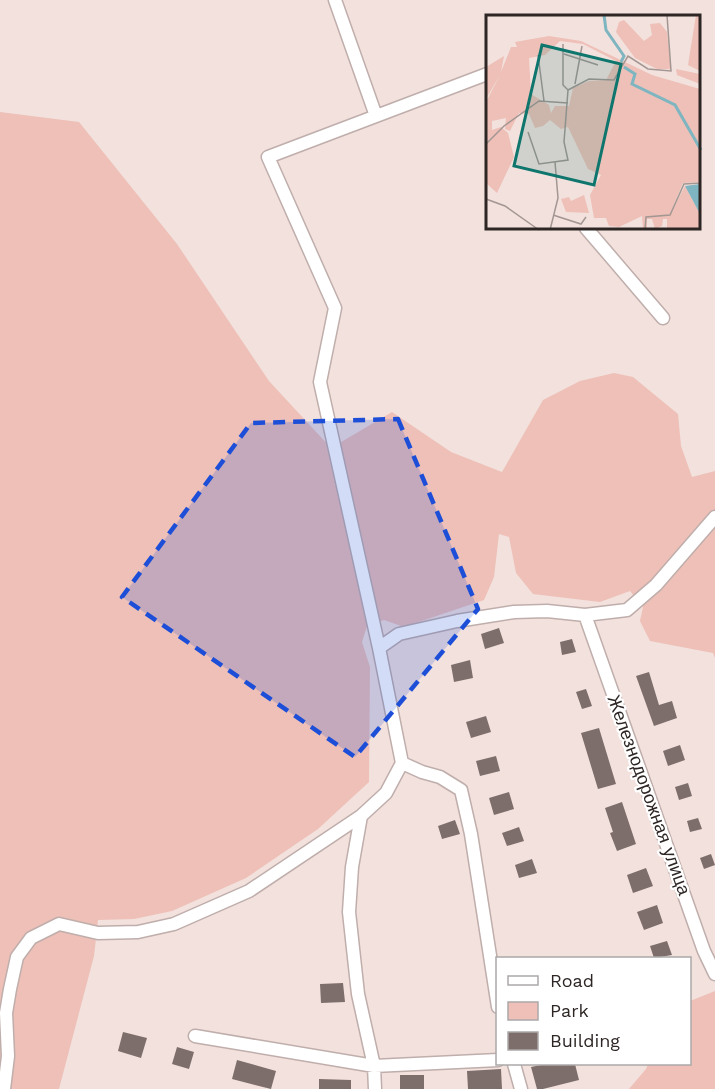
<svg xmlns="http://www.w3.org/2000/svg" width="715" height="1089" viewBox="0 0 715 1089" font-family="'Work Sans',sans-serif">
<style>
.green{fill:#eec0b7}
.building{fill:#7d6e6b}
.lines{fill:none;stroke-linecap:round;stroke-linejoin:round}
.minor-casing{stroke:#bfaeab;stroke-width:15}
.minor{stroke:#fff;stroke-width:12}
.marked{fill:#1d4ed8;fill-opacity:0.2;stroke:#1d4ed8;stroke-width:4.5;stroke-dasharray:12 8;stroke-linejoin:round}
.labels{text-anchor:middle;stroke-width:4.5;stroke-linejoin:round;paint-order:stroke}
.street-label{font-size:18px;fill:#2d2625;stroke:#fff}
.inset-river{fill:none;stroke:#7eb5c0;stroke-width:3}
.inset-road{fill:none;stroke:#a39693;stroke-width:1.5}
.view{fill:#0f766e;fill-opacity:0.15;stroke:#0f766e;stroke-width:3}
.inset-edge{fill:none;stroke:#2d2625;stroke-width:3}
</style>
<rect width="100%" height="100%" fill="#f2e1dd"/>
<path class="green" d="M0,112L79,122L177,244L269,381L331,448L392,412L451,452L502,472L543,400L580,381L614,373L633,377L678,414L681,446L692,477L715,471V658L713,653L650,641L640,621L643,607L630,591L600,602L533,594L516,573L509,537L499,534L494,577L484,600L404,627L384,620L367,626L362,642L370,667L369,782L318,829L246,878L172,911L134,919L98,920L94,956L59,1089H0Z
M715,991V1089H629L646,1069L648,1064H690V1001Z"/>
<path class="building" d="M499,628L504,643L485,649L481,634Z
M572,639L576,652L562,655L560,642Z
M470,660L473,678L454,682L451,665Z
M649,672L659,705L672,701L677,718L654,726L636,676Z
M586,689L592,706L582,709L576,692Z
M486,716L491,732L471,738L466,722Z
M599,728L616,784L598,789L581,733Z
M680,745L685,760L668,766L663,751Z
M496,756L500,771L480,776L476,761Z
M688,783L692,796L679,800L675,787Z
M509,792L514,809L494,815L489,798Z
M622,802L636,844L617,851L610,833L613,832L605,808Z
M698,818L702,829L690,832L687,821Z
M455,820L460,834L442,839L438,826Z
M519,827L524,841L507,846L502,833Z
M711,854L715,865L704,869L700,858Z
M532,859L537,873L519,878L515,865Z
M646,868L653,886L633,893L627,875Z
M657,905L663,923L644,930L637,912Z
M667,941L672,955L654,958L650,946Z
M343,983L345,1002L321,1003L320,984Z
M123,1032L147,1038L141,1058L118,1051Z
M177,1047L194,1052L189,1069L172,1064Z
M237,1060L276,1071L271,1089L232,1079Z
M546,1064H575L579,1080L543,1089H537L531,1067Z
M501,1069L502,1089H468L467,1071Z
M400,1075H424V1089H400Z
M319,1079L351,1080V1089H319Z"/>
<g class="lines">
<defs>
<path id="minor" d="M335,0L376,116
M586,228L663,318
M585,615L704,951L715,974
M379,648L399,634L457,621L514,612L547,611L585,615L627,610L656,585L715,517
M402,763L422,772L440,777L461,790L471,834L498,1007
M361,816L352,867L349,912L358,994L374,1066L375,1089
M195,1036L374,1066L498,1060
M514,1064L521,1089
M4,1089L8,1056L6,1013L10,989L17,957L31,938L59,924L98,933L138,932L174,924L249,891L361,816L386,793L402,763L379,648L320,382L335,308L268,157L487,74"/>
</defs>
<use href="#minor" class="minor-casing"/>
<use href="#minor" class="minor"/>
</g>
<path class="marked" d="M398,419L478,609L355,757L122,597L251,423Z"/>
<g class="labels">
<g class="street-label">
<text transform="translate(649 795) rotate(70)" y="6">Железнодорожная улица</text>
</g>
</g>
<g transform="translate(486 15)">
<rect width="214" height="214" fill="#f2e1dd"/>
<path d="M210,0H214V56L202,50ZM138,5L158,26L166,20L164,9L174,8L181,17L185,54H171L149,43L130,17L133,7ZM63,21L95,26L166,60L214,74V167L197,168L183,201L199,171L214,199V214H181V204H177L176,211L169,214L166,204H161V214H157L156,201L133,212L123,211L120,203H108L104,180L115,160L102,154L82,112L75,114L64,105L57,111L49,113L43,99L33,98L24,116L19,114L20,103L6,106V115L15,112L22,118L28,142L11,178L0,168V87L14,60L0,84V52L18,41L15,57L25,32H31L29,27ZM74,26L97,29L130,46L120,65L103,66L87,73L83,91H69L65,98L63,90L45,79L43,43L59,40ZM190,54L214,59V69L191,60ZM98,180L103,198L80,197L75,184L83,182L85,186Z" fill="#eec0b7" fill-rule="evenodd"/>
<path d="M214,169V199L199,171Z" fill="#7eb5c0"/>
<path class="inset-river" d="M118,0L120,15L138,41L135,47M138,52L149,59L146,69L189,90L215,135"/>
<path class="inset-road" d="M78,39L112,50M52,40L58,86M89,69L96,31M82,75L103,64L128,65L142,41L162,54L185,56L181,0M42,117L53,149L82,145L78,127L82,75L77,70V29M0,129L18,111L53,86L82,88M0,184L19,191L53,215M67,200L95,209L100,202M64,215L72,183L69,147M159,215L160,202L184,200L198,169L215,168"/>
<path class="view" d="M56,30L135,49L108,170L28,151Z"/>
<rect width="214" height="214" class="inset-edge"/>
</g>
<rect x="496" y="957" width="195" height="108" fill="#ffffff" stroke="#aba8a8" stroke-width="1.5"/>
<rect x="508" y="976" width="30" height="9" fill="#ffffff" stroke="#aba8a8" stroke-width="1.5"/>
<text x="550" y="987" font-size="18" fill="#2d2625">Road</text>
<rect x="508" y="1002" width="30" height="18" fill="#eec0b7" stroke="#aba8a8" stroke-width="1.5"/>
<text x="550" y="1017" font-size="18" fill="#2d2625">Park</text>
<rect x="508" y="1032" width="30" height="18" fill="#7d6e6b" stroke="#aba8a8" stroke-width="1.5"/>
<text x="550" y="1047" font-size="18" fill="#2d2625">Building</text>
</svg>
